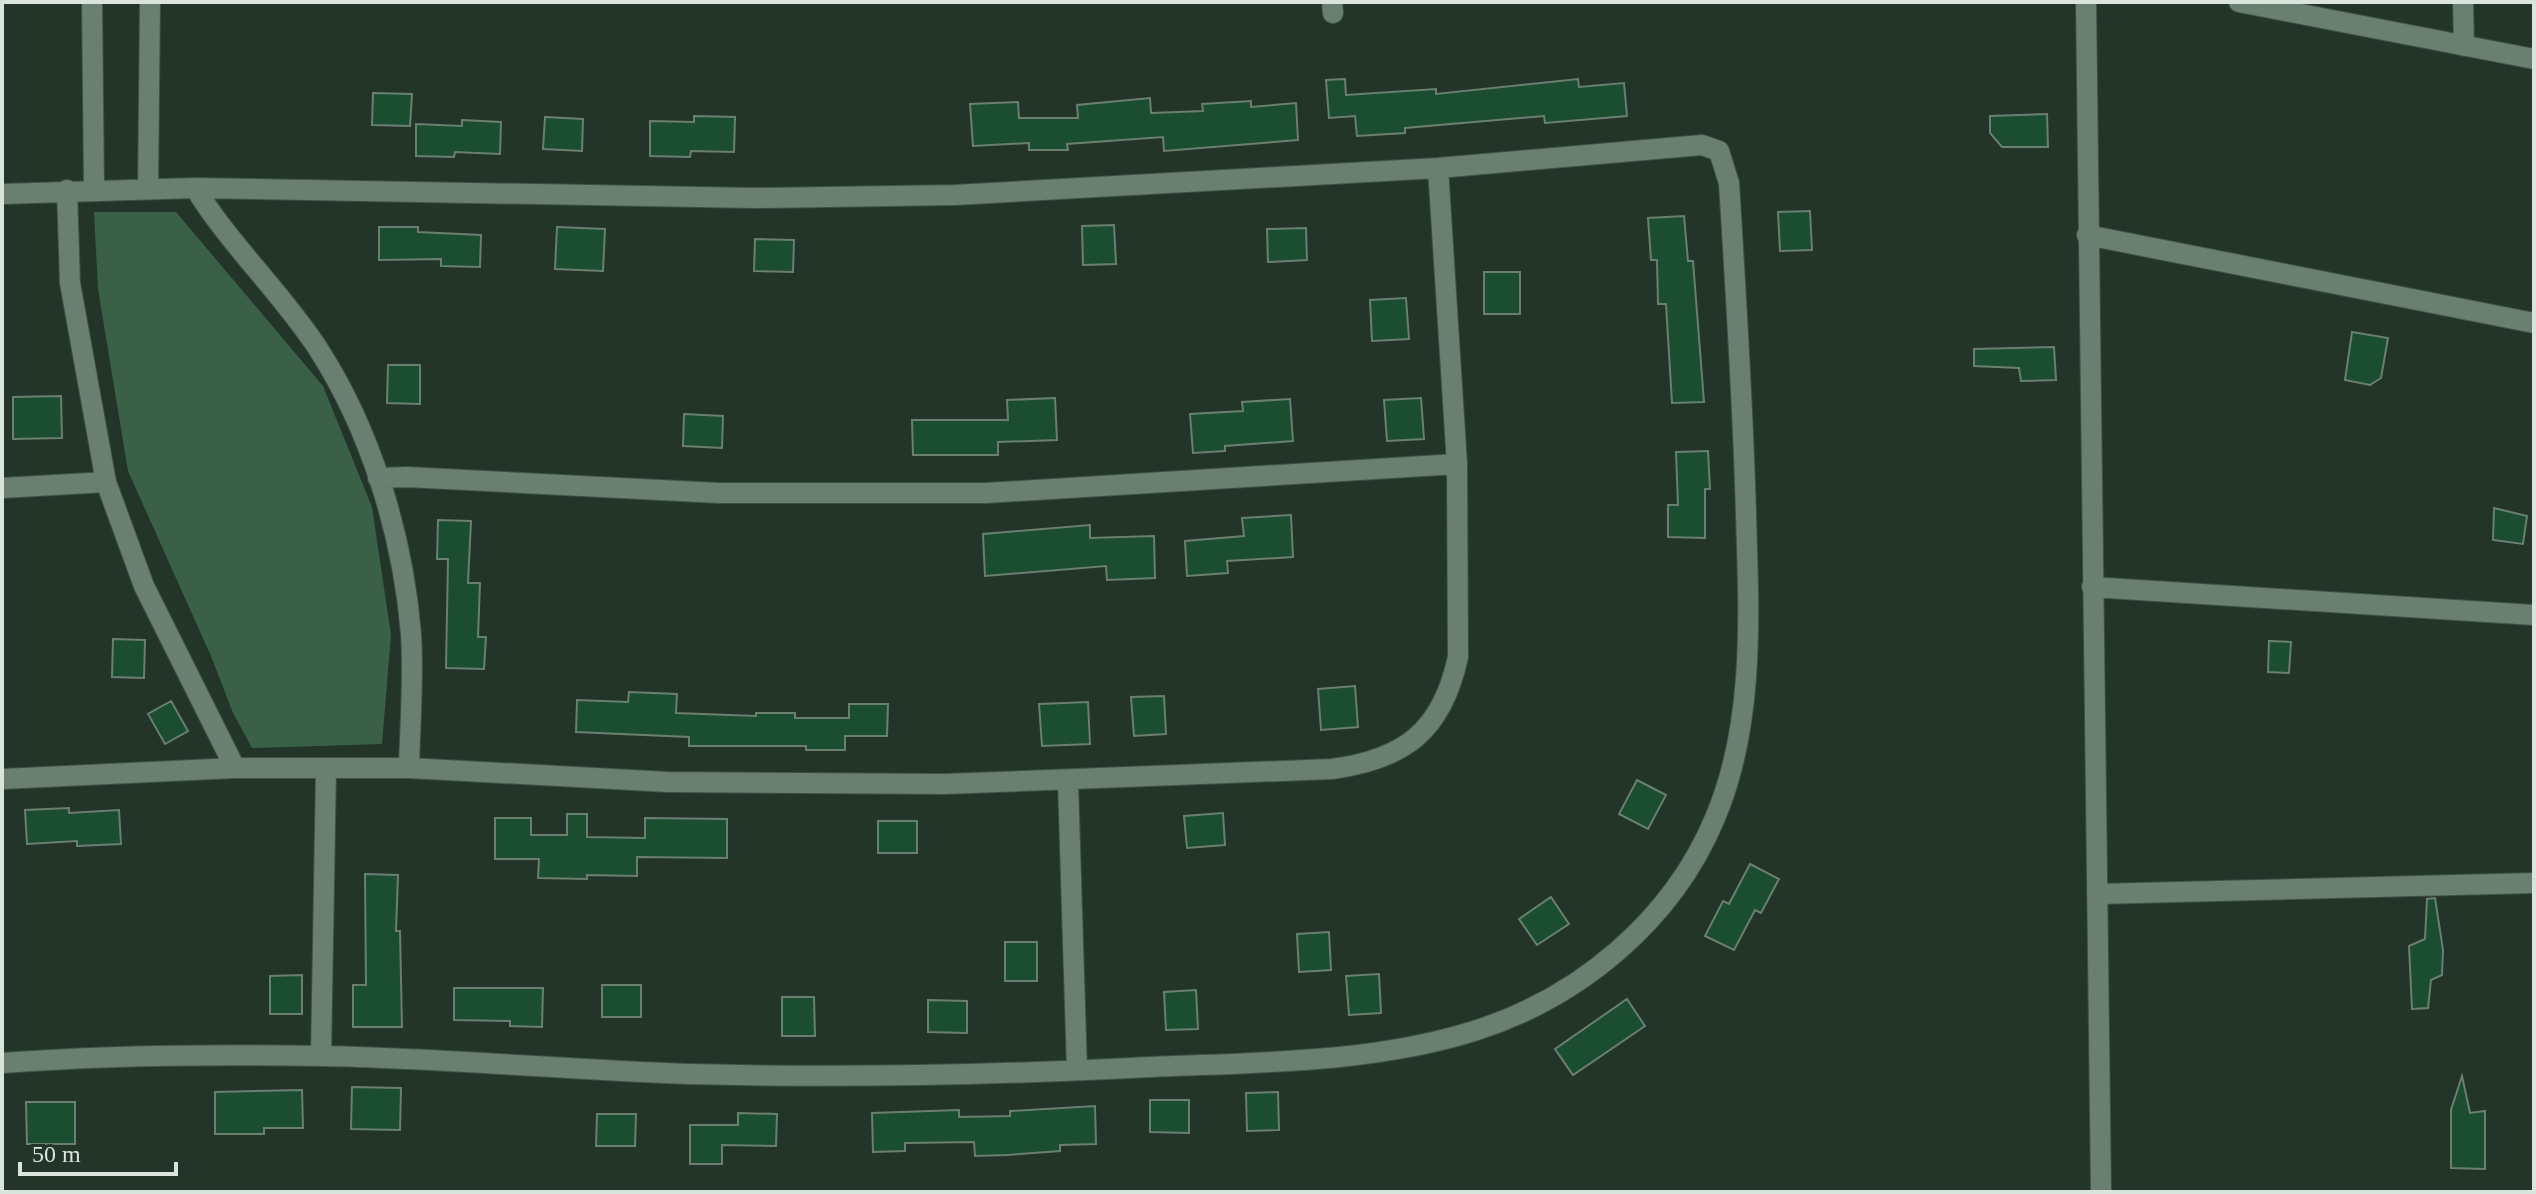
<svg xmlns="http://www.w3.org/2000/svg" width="2536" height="1194" viewBox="0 0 2536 1194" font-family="Georgia,serif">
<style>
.green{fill:#3a6148}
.building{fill:#1b4d30;stroke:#6a7f70;stroke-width:2}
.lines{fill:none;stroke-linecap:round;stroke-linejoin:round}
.minor-casing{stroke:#405046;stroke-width:22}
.minor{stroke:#697f70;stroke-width:20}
</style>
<rect width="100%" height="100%" fill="#223528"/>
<path class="green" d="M94,212H176L323,386L372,507L391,635L382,744L252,748L233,713L211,656L128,471L98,289Z"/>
<path class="building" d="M1345,79L1346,95L1436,89V94L1578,79L1579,87L1624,83L1627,116L1545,123L1544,116L1405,128V133L1357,136L1355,116L1329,118L1326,80Z
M373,93L412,94L410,126L372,125Z
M1150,98L1151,113L1203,111L1202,104L1251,101V107L1296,103L1298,140L1164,151L1163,137L1067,144L1068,150H1029V143L973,146L970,104L1018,102L1019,118H1078L1077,105Z
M2047,114L2048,147H2002L1990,133V116Z
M694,116L735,117L734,152L691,151L690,157L650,156V121L694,122Z
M545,117L583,119L582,151L543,149Z
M462,120L501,122L500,154L455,152L454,157L416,156V124L462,126Z
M1810,211L1812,250L1780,251L1778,212Z
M1684,216L1688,261H1693L1704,402L1672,403L1666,304H1658L1657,260H1651L1648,218Z
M1114,225L1116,264L1083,265L1082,226Z
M379,227H418V232L481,235L480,267L441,266V259L379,260Z
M557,227L605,229L603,271L555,269Z
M1306,228L1307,260L1268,262L1267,229Z
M755,239L794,240L793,272L754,271Z
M1484,272H1520V314H1484Z
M1406,298L1409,339L1372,341L1370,300Z
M2352,332L2388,338L2381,378L2370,385L2345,380Z
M2054,347L2056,380L2021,381L2019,368L1974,366V349Z
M388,365H420V404L387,403Z
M61,396L62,438L13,439V397Z
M1055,398L1057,440L998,442V455H913L912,420H1008L1007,400Z
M1421,398L1424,439L1387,441L1384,400Z
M1290,399L1293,441L1225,446V451L1193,453L1190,414L1243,411L1242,402Z
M684,414L723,416L722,448L683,446Z
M1708,451L1710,489H1705V538L1668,537V505H1678L1676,452Z
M2494,508L2527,516L2523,544L2493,540Z
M1291,515L1293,557L1227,561L1228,573L1187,576L1185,541L1244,536L1242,518Z
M438,520L471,521L468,583H480L478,637H486L484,669L446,668L448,559H437Z
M1090,525V538L1154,536L1155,578L1107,580L1106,566L985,576L983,534Z
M113,639L145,640L144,678L112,677Z
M2269,641L2291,642L2289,673L2268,672Z
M1355,686L1358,727L1321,730L1318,689Z
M629,692L677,694L676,713L756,716V713H795V718H849V704H888L887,736H845V750H806V746H689V737L576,732L577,700L628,702Z
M1164,696L1166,734L1134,736L1131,697Z
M171,701L188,731L165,744L148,714Z
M1088,702L1090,744L1042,746L1039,704Z
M1637,780L1666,795L1648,829L1619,814Z
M69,808V813L119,810L121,844L77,846V841L27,844L25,810Z
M1223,813L1225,845L1187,848L1184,816Z
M567,814H587V837L645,838V818L727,819V858L637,857V876L587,875V879L538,878L539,859H495V818H531V835H567Z
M878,821H917V853H878Z
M1750,864L1779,879L1761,913L1755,910L1734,950L1705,936L1723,901L1729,904Z
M365,874L398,875L396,931H400L402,1027H353V985H366Z
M1551,897L1569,924L1537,945L1519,919Z
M2435,898L2443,950L2442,975L2431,980L2428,1008L2412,1009L2409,946L2425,939L2427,899Z
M1329,932L1331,970L1299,972L1297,934Z
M1005,942H1037V981H1005Z
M1379,974L1381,1013L1349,1015L1346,976Z
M302,975V1014H270V976Z
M602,985H641V1017H602Z
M454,988H543L542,1027L510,1026V1021L454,1020Z
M1196,990L1198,1029L1166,1030L1164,992Z
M782,997H814L815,1036H782Z
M1627,999L1645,1026L1573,1075L1555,1049Z
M928,1000L967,1001V1033L928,1032Z
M2462,1076L2470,1113L2485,1111V1169L2451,1168V1110Z
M352,1087L401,1088L400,1130L351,1129Z
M302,1090L303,1128H264V1134H215V1092Z
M1278,1092L1279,1130L1247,1131L1246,1093Z
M1150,1100H1189V1133L1150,1132Z
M26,1102H75V1144H27Z
M1095,1106L1096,1144L1060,1145V1151L1007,1155L975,1156L974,1142L905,1143V1151L873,1152L872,1113L959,1110V1117L1010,1116V1111Z
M738,1113L777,1114L776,1146L722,1145V1164H690V1125H738Z
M597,1114H636L635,1146H596Z"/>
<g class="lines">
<defs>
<path id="minor" d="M92,2L94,188
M1332,2L1333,13
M2086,2L2101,1192
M2239,2L2534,59
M2463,2L2464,46
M148,188L150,2
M195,188C230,245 280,291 317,347C371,430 403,536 411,634C414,679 410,724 409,768
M67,190L70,283L106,482L144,586L235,768
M2,194L195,188L754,198L955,195L1438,168L1702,145L1719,151L1729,183C1736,294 1743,404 1746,515C1749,615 1755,724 1715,818C1672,921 1579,998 1474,1031C1366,1065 1244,1062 1132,1068C986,1075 837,1078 690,1074C567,1070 444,1058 322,1056C216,1054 107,1055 2,1063
M2087,235L2534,323
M378,478L407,477L719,493H986L1457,464
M2,488L106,482
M2092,587L2534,615
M2,779L235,768H409L668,782L945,784L1332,769C1405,759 1442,731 1458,657L1457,464L1438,168
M1068,782L1077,1070
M2097,894L2534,883
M321,1056L326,770"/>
</defs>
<use href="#minor" class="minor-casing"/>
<use href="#minor" class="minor"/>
</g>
<rect width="2536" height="1194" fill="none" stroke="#d9e5dc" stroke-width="8"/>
<path d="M20 1162v12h156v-12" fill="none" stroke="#d9e5dc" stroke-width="4"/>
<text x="32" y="1162" font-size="24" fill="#d9e5dc" stroke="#223528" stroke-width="6" paint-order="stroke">50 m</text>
</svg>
